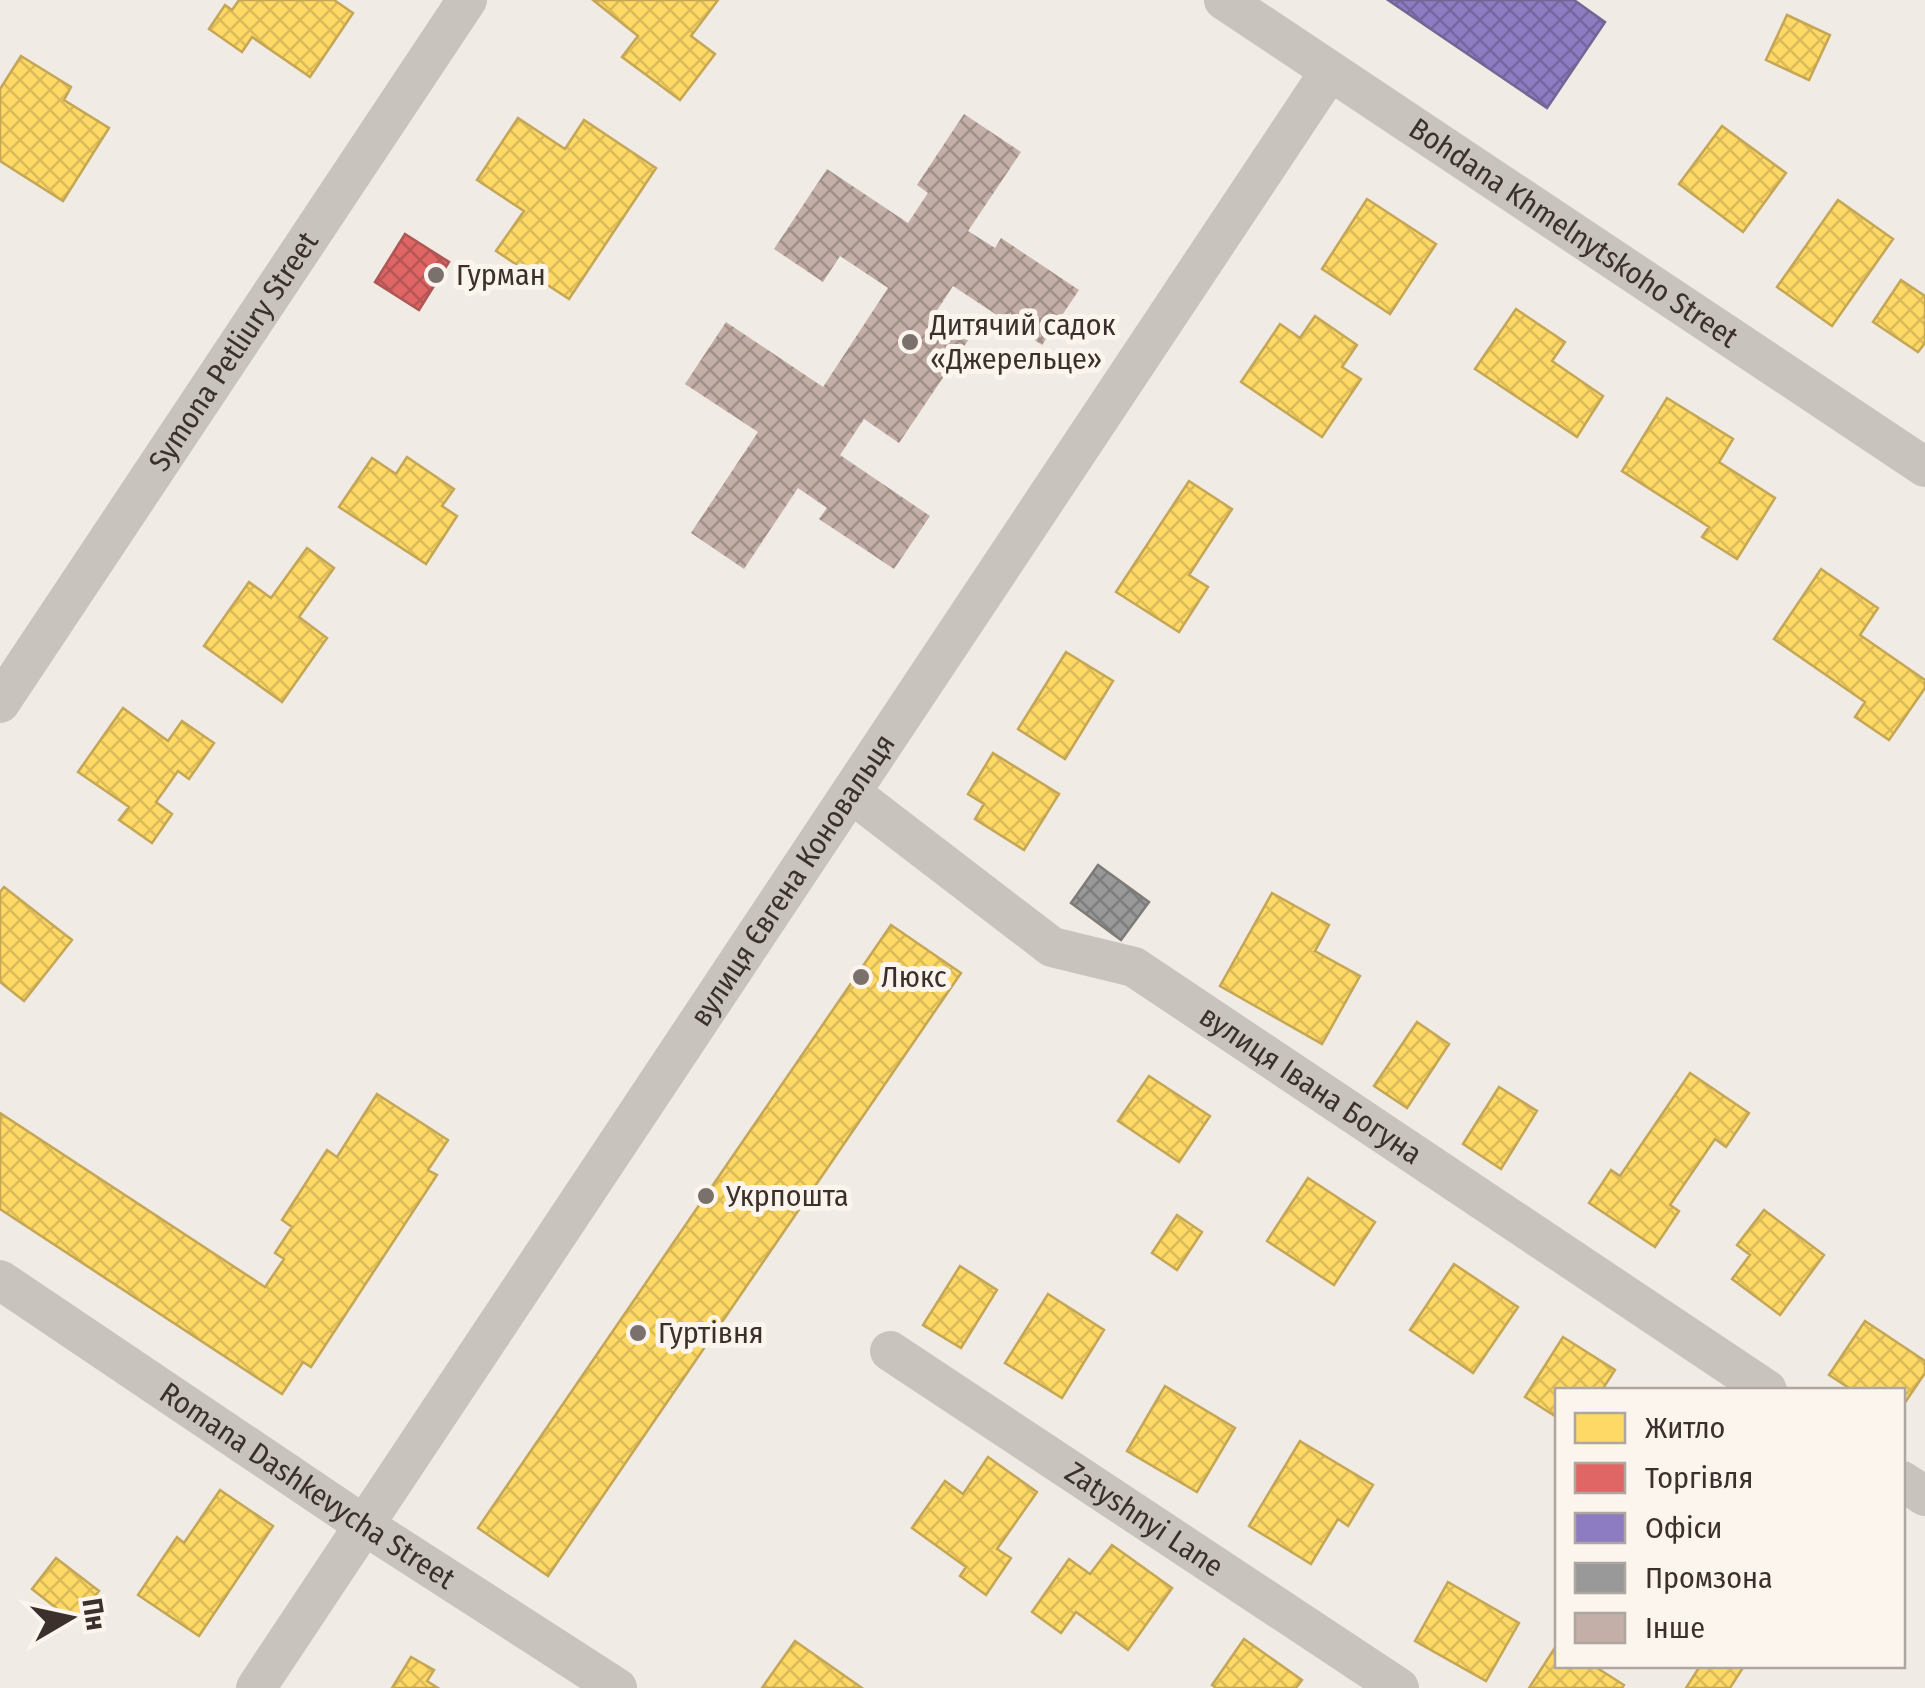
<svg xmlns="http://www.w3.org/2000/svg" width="1925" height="1688" viewBox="0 0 1925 1688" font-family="'Fira Sans Condensed',sans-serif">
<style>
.homes{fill:url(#homes-cross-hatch);stroke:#c4a654;stroke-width:2.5}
.shops{fill:url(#shops-cross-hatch);stroke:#ae5654;stroke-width:2.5}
.offices{fill:url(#offices-cross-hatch);stroke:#756595;stroke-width:2.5}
.industry{fill:url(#industry-cross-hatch);stroke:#7d7a78;stroke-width:2.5}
.building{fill:url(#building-cross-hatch)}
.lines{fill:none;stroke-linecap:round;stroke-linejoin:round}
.minor{stroke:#c9c3be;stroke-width:40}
.poi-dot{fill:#7a716c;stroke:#fbf5ee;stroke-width:4}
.labels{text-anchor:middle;stroke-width:10;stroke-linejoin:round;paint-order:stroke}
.street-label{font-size:30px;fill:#3b302b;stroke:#fbf5ee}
.poi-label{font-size:30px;fill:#3b302b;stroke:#fbf5ee;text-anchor:start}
</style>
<defs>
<pattern id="homes-cross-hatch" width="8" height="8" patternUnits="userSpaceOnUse" patternTransform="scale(2.5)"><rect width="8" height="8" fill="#ffd966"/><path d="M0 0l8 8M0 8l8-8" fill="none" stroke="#dbbb59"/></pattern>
<pattern id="shops-cross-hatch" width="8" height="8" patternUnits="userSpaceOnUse" patternTransform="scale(2.5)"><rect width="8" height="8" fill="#e06666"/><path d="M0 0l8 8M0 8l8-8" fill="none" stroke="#b75454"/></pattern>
<pattern id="offices-cross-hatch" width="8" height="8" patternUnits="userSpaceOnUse" patternTransform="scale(2.5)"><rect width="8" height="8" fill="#8e7cc3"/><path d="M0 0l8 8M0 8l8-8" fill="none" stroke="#75669f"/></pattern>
<pattern id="industry-cross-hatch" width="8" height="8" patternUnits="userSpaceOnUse" patternTransform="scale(2.5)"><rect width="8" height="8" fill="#999"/><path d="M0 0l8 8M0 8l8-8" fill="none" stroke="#7e7d7d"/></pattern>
<pattern id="building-cross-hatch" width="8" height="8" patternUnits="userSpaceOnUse" patternTransform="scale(2.5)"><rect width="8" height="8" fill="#c3afa7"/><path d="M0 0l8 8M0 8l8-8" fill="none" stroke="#a08f88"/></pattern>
</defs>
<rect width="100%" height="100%" fill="#f0ebe5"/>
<path class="homes" d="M239,0H334L353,13L310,77L252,37L242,52L209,29L225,5L232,10Z
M593,0H718L691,36L715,54L680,100L622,57L638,36Z
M1787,15L1830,35L1809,80L1766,60Z
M21,56L71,87L64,100L109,128L63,201L0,161V89Z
M518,118L565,149L584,120L656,168L569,299L496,251L524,211L477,180Z
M1722,126L1786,173L1743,232L1679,184Z
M1367,199L1436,244L1390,314L1322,269Z
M1838,200L1893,239L1832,326L1777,287Z
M1901,280L1925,296V343L1918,352L1873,322Z
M1516,309L1565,342L1552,361L1603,396L1577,437L1475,369Z
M1315,316L1357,345L1342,367L1361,379L1322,437L1241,382L1280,324L1300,338Z
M1667,398L1733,439L1719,462L1775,498L1737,559L1702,537L1709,527L1622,471Z
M407,457L454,489L442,506L457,516L426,564L339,507L372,458L396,474Z
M1189,481L1232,509L1189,575L1208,587L1179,632L1116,592Z
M307,548L334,568L299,617L327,638L282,702L204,646L249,582L271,598Z
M1821,569L1878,608L1860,635L1925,680V688L1889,740L1855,717L1865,702L1774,639Z
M1066,652L1113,681L1065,759L1018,729Z
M123,708L168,741L182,721L214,743L189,779L178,771L156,802L172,814L152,843L119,820L129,807L78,772Z
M993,753L1059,794L1024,850L975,819L984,804L968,794Z
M4,887L72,940L24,1001L0,982V892Z
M1272,893L1329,925L1315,951L1360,976L1322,1044L1220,986Z
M891,925L961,973L548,1576L478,1528Z
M1417,1022L1449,1044L1407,1108L1374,1086Z
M1690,1073L1749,1113L1726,1147L1715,1139L1670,1205L1679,1211L1655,1247L1589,1203L1611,1170L1620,1176Z
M1149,1076L1210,1116L1179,1162L1118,1121Z
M1499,1087L1537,1111L1501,1169L1463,1144Z
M377,1094L448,1140L428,1170L437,1175L311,1367L303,1362L282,1394L0,1209V1113L265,1287L284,1259L275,1253L292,1227L282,1220L327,1150L337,1157Z
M1308,1178L1375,1222L1334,1285L1267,1241Z
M1764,1210L1824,1255L1780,1315L1732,1279L1750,1255L1737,1245Z
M1177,1215L1202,1232L1177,1270L1152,1253Z
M1454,1264L1518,1307L1473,1373L1410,1330Z
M960,1266L997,1290L961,1348L923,1325Z
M1048,1294L1104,1330L1062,1398L1005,1363Z
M1865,1321L1925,1361V1373L1902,1407V1390H1852L1829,1375Z
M1563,1337L1615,1370L1602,1390H1558V1418L1525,1397Z
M1165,1386L1235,1428L1197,1492L1127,1451Z
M1300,1441L1373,1485L1348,1526L1338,1519L1311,1564L1249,1526Z
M988,1457L1037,1492L997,1549L1011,1558L986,1595L960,1576L966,1567L912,1528L945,1481L963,1494Z
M220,1490L273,1526L199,1636L138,1595L177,1537L184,1543Z
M1112,1545L1172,1588L1128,1650L1076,1612L1061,1633L1032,1612L1069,1559L1090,1574Z
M56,1558L99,1591L74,1622L32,1589Z
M1448,1582L1519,1623L1486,1681L1415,1641Z
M1244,1639L1302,1680L1296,1688H1216L1212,1685Z
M795,1641L862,1688H762Z
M1558,1643V1666H1594L1624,1685L1622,1688H1529Z
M411,1657L434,1670L427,1681L438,1688H392Z
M1700,1666H1744L1730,1688H1686Z"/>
<path class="shops" d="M405,234L449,262L419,310L375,282Z"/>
<path class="offices" d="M1388,0H1574L1605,22L1547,108Z"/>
<path class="industry" d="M1098,865L1149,902L1121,940L1071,903Z"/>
<path class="building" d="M964,114L1021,152L968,231L995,248L1001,238L1079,290L1042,345L953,286L934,315L969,339L899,443L864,419L840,455L930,516L894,569L819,519L827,508L798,488L744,569L691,533L758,432L685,384L726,322L823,387L888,288L840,256L823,282L774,249L827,169L908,223L928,193L917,185Z"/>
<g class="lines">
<g class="minor">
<path id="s1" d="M1224,0L1925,467"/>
<path id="s2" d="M0,703L467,0"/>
<path id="s3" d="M851,793L1052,947L1134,967L1767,1390"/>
<path id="s4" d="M0,1280L364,1525L617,1688"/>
<path id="s5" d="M890,1351L1399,1688"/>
<path d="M1902,1481L1925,1496"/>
<path id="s6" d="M256,1688L1330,71"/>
</g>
</g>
<g class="poi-dot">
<circle cx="436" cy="275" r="10"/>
<circle cx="910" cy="342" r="10"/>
<circle cx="861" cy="977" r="10"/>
<circle cx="706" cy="1196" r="10"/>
<circle cx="638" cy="1333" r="10"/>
</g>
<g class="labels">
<g class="street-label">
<text dy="10" stroke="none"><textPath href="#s1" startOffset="420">Bohdana Khmelnytskoho Street</textPath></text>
<text dy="10" stroke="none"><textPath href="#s2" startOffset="422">Symona Petliury Street</textPath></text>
<text dy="10" stroke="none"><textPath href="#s6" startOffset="970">вулиця Євгена Коновальця</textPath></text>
<text dy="10" stroke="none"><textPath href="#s3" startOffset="550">вулиця Івана Богуна</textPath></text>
<text dy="10" stroke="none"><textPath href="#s4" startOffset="370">Romana Dashkevycha Street</textPath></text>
<text dy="10" stroke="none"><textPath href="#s5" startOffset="305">Zatyshnyi Lane</textPath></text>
</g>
<g class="poi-label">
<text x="456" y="285">Гурман</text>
<text x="930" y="335">Дитячий садок<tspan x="930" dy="34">«Джерельце»</tspan></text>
<text x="881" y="987">Люкс</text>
<text x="726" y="1206">Укрпошта</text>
<text x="658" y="1343">Гуртівня</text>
</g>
</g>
<rect x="1555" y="1388" width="350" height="280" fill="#fbf5ee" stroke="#aea6a0" stroke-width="2.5"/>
<rect x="1575" y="1413" width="50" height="30" fill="#ffd966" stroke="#aea6a0" stroke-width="2.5"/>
<text x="1645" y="1438" font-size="30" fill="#3b302b">Житло</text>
<rect x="1575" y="1463" width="50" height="30" fill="#e06666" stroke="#aea6a0" stroke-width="2.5"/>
<text x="1645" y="1488" font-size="30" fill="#3b302b">Торгівля</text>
<rect x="1575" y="1513" width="50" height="30" fill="#8e7cc3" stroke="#aea6a0" stroke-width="2.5"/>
<text x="1645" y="1538" font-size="30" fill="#3b302b">Офіси</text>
<rect x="1575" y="1563" width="50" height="30" fill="#999999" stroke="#aea6a0" stroke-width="2.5"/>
<text x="1645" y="1588" font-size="30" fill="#3b302b">Промзона</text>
<rect x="1575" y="1613" width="50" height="30" fill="#c3afa7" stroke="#aea6a0" stroke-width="2.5"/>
<text x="1645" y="1638" font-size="30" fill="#3b302b">Інше</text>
<g transform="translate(70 1618) rotate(81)" stroke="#fbf5ee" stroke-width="8" paint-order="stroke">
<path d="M0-8L18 38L0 25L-18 38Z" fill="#3b302b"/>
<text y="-15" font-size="28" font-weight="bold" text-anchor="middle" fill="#3b302b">Пн</text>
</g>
</svg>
